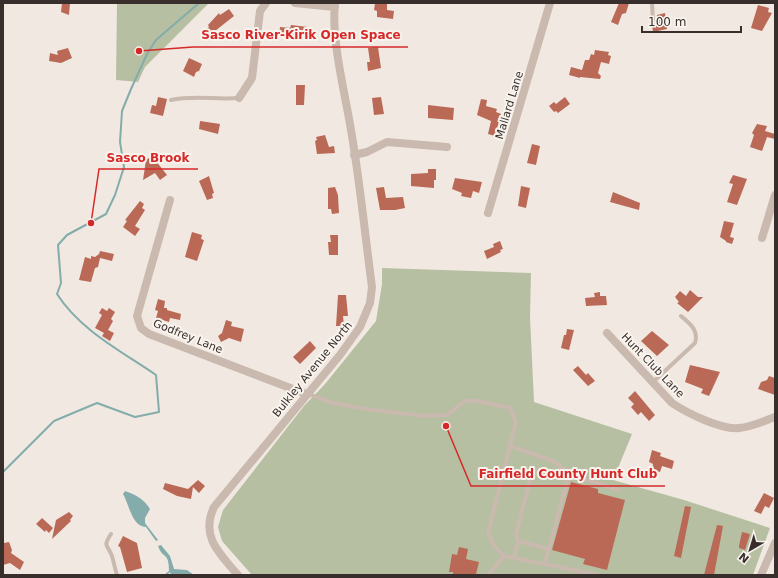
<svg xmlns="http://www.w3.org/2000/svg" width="778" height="578" viewBox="0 0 778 578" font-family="'DejaVu Sans',sans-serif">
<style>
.green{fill:#b7bfa2}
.water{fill:#83acab}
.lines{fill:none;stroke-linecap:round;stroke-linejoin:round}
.stream{stroke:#83acab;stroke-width:2}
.building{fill:#ba6956}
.service{stroke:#c9b9ae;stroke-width:4}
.minor{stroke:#c9b9ae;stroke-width:8}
.labels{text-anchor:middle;stroke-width:4;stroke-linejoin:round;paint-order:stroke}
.street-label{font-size:11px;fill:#382f2c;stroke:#f9f3ee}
.leader{fill:none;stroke:#d62828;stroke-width:1.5}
.callout-dot{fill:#d62828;stroke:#f9f3ee;stroke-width:1.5}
.callout-label{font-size:12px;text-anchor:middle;font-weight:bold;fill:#d62828;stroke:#f9f3ee;stroke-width:4;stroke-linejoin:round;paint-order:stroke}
</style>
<rect width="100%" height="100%" fill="#f1e9e1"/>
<path class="green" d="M117,3H209L145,67L138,82L116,80Z
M382,268L531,273L530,317L534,402L632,434L613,480L684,500L770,528L753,575H252L222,541L218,527L223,510L304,406L325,384L376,321L382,284Z"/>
<path class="water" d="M125,491C136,495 144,499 150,509L145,518V523L158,540L156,541L146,527C132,527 129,504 123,494Z
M161,545L170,556L174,569L187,570L194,575H171L170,572L167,575H164L169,571C169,551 163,560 158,546Z"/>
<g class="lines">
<path class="stream" d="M3,472L54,421L97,403L135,417L159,412L156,375C121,351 80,330 57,294L61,283L58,245L67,235L106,214L115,195L124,167L120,142L122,111L131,89L147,54L156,40L199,3"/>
</g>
<path class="building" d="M62,3H70L69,15L61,12Z
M375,3H387V10L394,11L393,19L377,17V11L374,10Z
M619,3H629L626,13L622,14L618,25L611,22Z
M758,5L769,8L768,12L772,13L762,31L751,28Z
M229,9L234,16L210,35L206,30L209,27L208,25L219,13L220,15Z
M665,13L667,29L653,32L652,25L658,22L657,15Z
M291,25L308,27V36H279L280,27L290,28Z
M378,47L381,68L368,71L367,62H370L368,48Z
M68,48L72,58L61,63L49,61L50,53L58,55L57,51Z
M595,50L609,52L608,55L611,56L609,64L601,62L598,73L601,76L600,79L580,77V78L569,75L571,67L582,70L585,60H589L591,54L594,55Z
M189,58L202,64L199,71L196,72L194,77L183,71Z
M296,85H305L304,105H296Z
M158,97L167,99L163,116L150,113L152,105L156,106Z
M381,97L384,114L374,115L372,98Z
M565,97L570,104L558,113L556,111L554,112L549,106L554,102L556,104Z
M481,99L487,100L486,106L497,109L496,112L501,114L495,136L488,134L491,121L477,115Z
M428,105L454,108L453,120L428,118Z
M200,121L220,124L218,134L199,129Z
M757,124L767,126L765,131L775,134V139L767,137L762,151L750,147L754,135L752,133Z
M325,135L329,147L334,146L335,153L317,154L315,141L317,140L316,137Z
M532,144L540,146L536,165L527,163Z
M152,156L167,175L160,180L155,173L143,180L146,160Z
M428,169H436V180H434V188L411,186V174L428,173Z
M733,175L747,179L737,205L727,202L733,184L729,183Z
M209,176L214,193L212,194L213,198L207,200L199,181Z
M455,178L482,182L479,193L473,191L471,198L461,196L462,193L452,189Z
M521,186L530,188L526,208L518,206Z
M335,187L338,195L339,213L332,214L331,209H328V188Z
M384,187L386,198L403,197L405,208L395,210H380L376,188Z
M613,192L640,203L639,210L610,202Z
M140,201L144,204L142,208L145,210L135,226L140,229L135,236L123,227L127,221L125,220Z
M724,221L734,223L730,237L734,238L732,244L726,242V241L720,237Z
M192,232L202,235L201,239L204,240L197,261L185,257Z
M330,235H338V255H329L328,242H331Z
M500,241L503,249L500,250L501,252L487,259L484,251L494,247L493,244Z
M100,251L114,254L112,261L100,258L98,267L95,268L91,282L79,280L85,257L91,259V256L95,257L99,254Z
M690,290L698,297H703L688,312L677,303L679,302L675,297L680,291L686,296Z
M600,292V296H606L607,305L586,306L585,298L595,297L594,293Z
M338,295H346L348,316H343L344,326H336Z
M158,299L165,301L164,308H167V310L181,314L180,320L170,318L169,322L156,318L158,311L155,310Z
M102,308L107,311L109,308L115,312L111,319L113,321L108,330L114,333L110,341L102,336L104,333L95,328L102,315L99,313Z
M226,320L232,322L231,326L244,329L241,342L229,338L221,342L218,336L222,333Z
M567,329L574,330L569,350L561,348L564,335H566Z
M652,331L669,345L657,356L641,341Z
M310,341L316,348L300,364L293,357Z
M690,365L720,372L709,396L701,393L703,389L685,382Z
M578,366L586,375L588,373L595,381L588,386L573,370Z
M769,376L775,378V395L758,389L761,382L767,380Z
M635,391L655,415L649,421L641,412L638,415L631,407L634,404L628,398Z
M652,450L661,453L660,456L674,461L672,469L662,466L660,472L652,470L653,464L649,462Z
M198,480L205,486L199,493L193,487L191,499L177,496L163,489L165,483L188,489Z
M571,482L598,489V493L625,500L607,570L583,564L585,559L552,550Z
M764,493L774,498L769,508L765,506L761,514L754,511Z
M685,506L691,507L681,558L674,556Z
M69,512L73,516L70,520L71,521L52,539L56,520Z
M42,518L53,528L49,533L46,530L45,532L36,524Z
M717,525L723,526L714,575H704Z
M742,532L750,534L745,550L739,548V546Z
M123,536L137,543L142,568L127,572L120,547L118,546Z
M9,542L12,550L11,553L24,562L20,570L10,563L3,565L4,543Z
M459,547L468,549L466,559L479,562L476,574L453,575V572H449L452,554L457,555Z"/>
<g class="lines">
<path class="service" d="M652,3L653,20
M171,100C194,95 216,100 239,98
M653,382L695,343C699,330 690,324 681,316
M308,394L333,403L373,410L425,416L447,415L465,401H477L510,408L516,422L488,533L495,547L504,556L599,575
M511,446L555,462L569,474L619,490
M111,534C102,548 108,544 112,556C114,563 115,569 117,575
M518,541L549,549
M514,558L518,541L516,534L532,473L537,471L568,480
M545,563L568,478
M488,575L504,556"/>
<path class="minor" d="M295,3L335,7
M239,98L252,78L260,11L266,3
M354,155L367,152L387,142L447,147
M170,200L137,316L141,328L149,334L306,394
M488,213L550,3
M762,238L775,195
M607,333L672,403C687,413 721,430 739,428C751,427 764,421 775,417
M238,575C220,554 200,537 214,507L340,355L360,327L370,303L372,287C365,235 360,182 351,130C345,93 331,40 335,3
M761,575L775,543"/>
</g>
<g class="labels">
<g class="street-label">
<text transform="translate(509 105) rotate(-73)" y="4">Mallard Lane</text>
<text transform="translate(188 336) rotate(22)" y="4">Godfrey Lane</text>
<text transform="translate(653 365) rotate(46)" y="4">Hunt Club Lane</text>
<text transform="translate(312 369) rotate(-51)" y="4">Bulkley Avenue North</text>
</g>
</g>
<path class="leader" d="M139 51L193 47H408M91 223L99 169H198M446 426L471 486H665"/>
<g class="callout-dot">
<circle cx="139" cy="51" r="4"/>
<circle cx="91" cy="223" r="4"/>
<circle cx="446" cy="426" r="4"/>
</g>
<g class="callout-label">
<text x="301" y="39">Sasco River-Kirik Open Space</text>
<text x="148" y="162">Sasco Brook</text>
<text x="568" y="478">Fairfield County Hunt Club</text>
</g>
<rect width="778" height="578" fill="none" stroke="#382f2c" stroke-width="8"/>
<g transform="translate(750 550) rotate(218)" stroke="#f9f3ee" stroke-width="3" paint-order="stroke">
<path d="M0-3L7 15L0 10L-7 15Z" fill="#382f2c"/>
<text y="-6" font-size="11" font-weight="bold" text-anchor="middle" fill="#382f2c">N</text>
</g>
<path d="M642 26v6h99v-6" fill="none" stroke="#382f2c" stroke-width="2"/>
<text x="648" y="26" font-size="12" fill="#382f2c" stroke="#f9f3ee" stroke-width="3" paint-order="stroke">100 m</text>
</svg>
